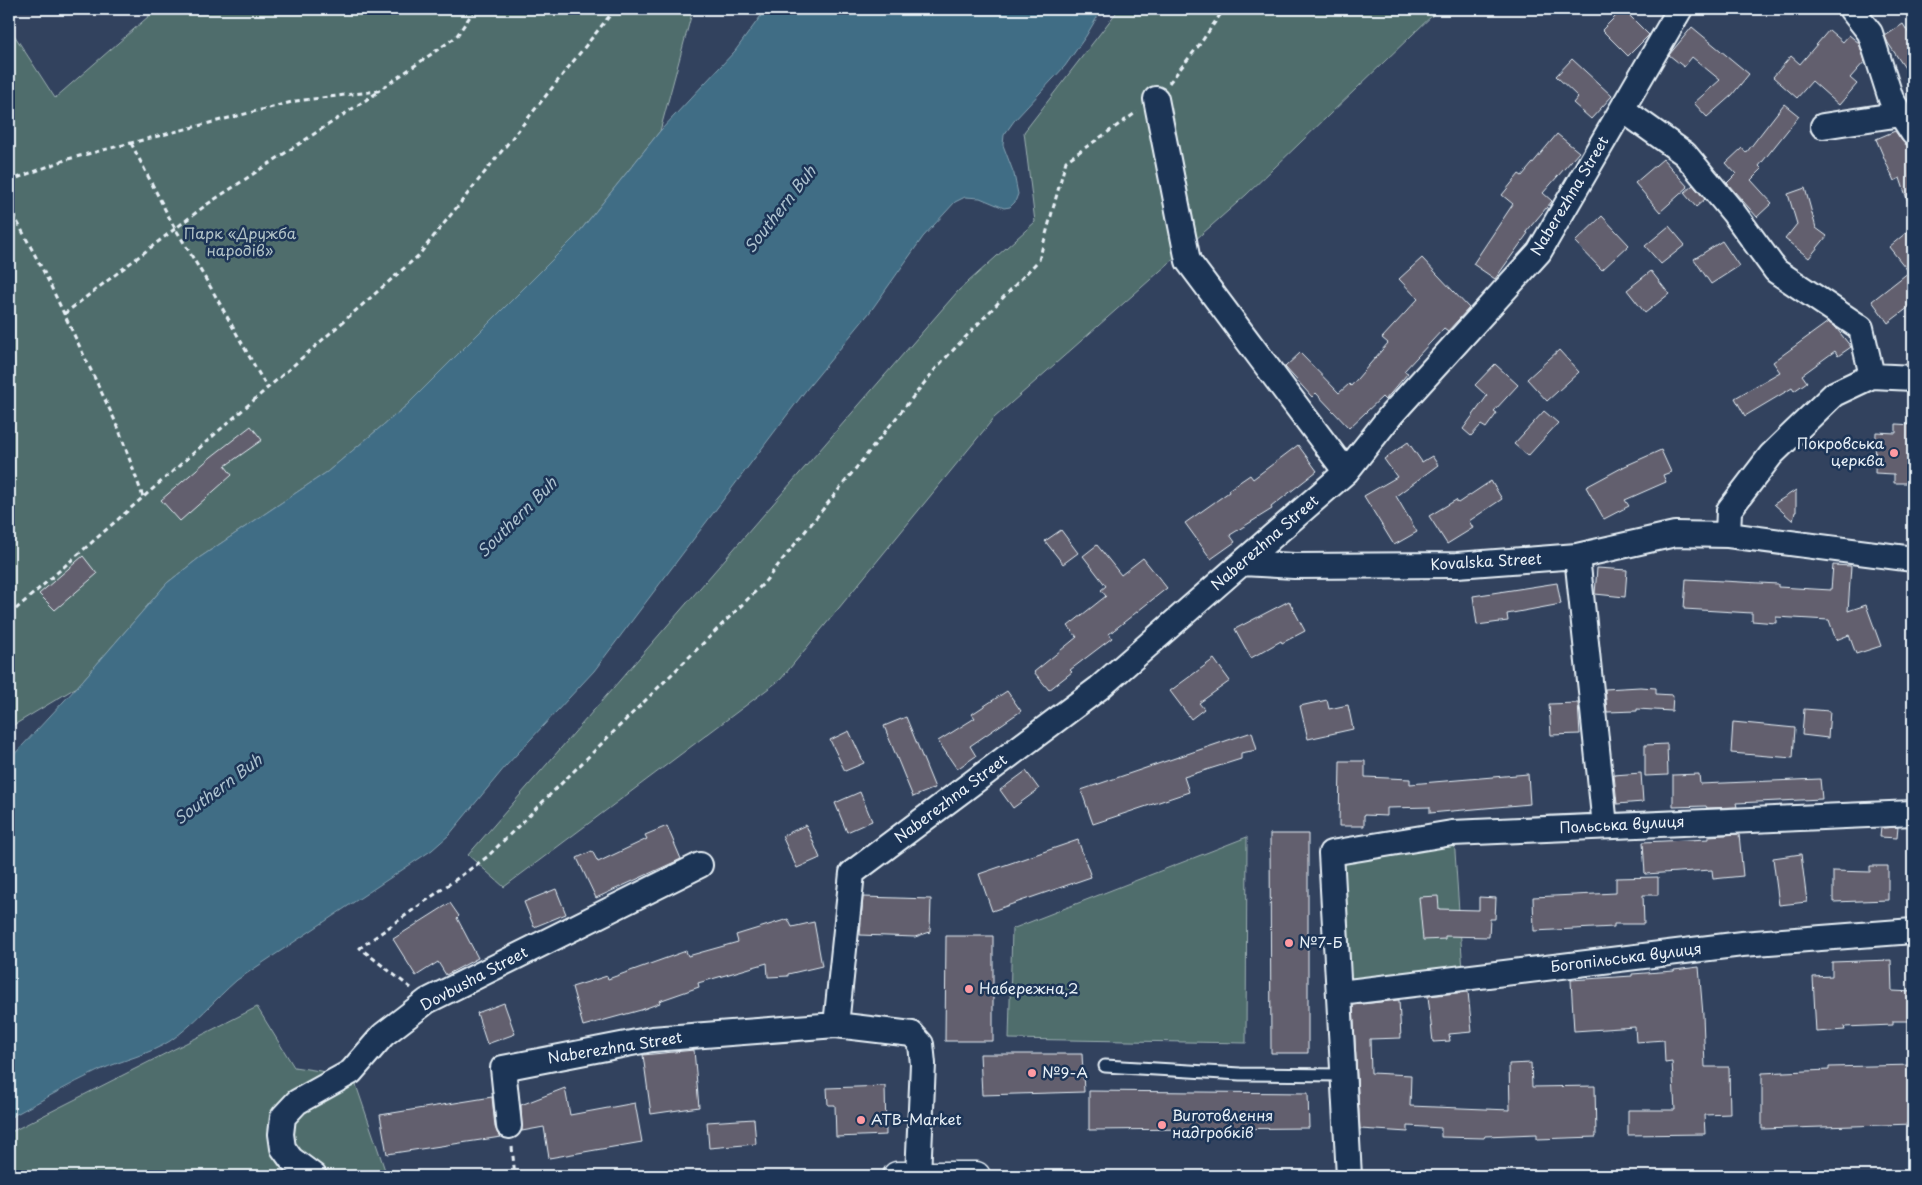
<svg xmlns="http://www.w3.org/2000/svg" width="1922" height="1185" viewBox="0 0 1922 1185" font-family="'Playpen Sans',sans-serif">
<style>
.green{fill:#4f6d6c;stroke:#9cafb2}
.water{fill:#416d85;stroke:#84a2b3}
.building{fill:#625f6e;stroke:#e8f1f8}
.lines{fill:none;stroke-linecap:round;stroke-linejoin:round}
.service-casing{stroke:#e8f1f8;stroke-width:15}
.minor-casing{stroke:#e8f1f8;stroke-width:28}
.primary-casing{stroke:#e8f1f8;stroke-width:31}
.path{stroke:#e8f1f8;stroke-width:3;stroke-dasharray:5 4;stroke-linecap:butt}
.service{stroke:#1d3557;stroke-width:11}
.minor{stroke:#1d3557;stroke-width:24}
.primary{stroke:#1d3557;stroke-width:28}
.poi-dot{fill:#ff9aa2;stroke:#1d3557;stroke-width:2}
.labels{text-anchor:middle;stroke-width:5;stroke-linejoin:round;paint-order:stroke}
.street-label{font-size:15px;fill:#e8f1f8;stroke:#1d3557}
.park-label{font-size:15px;fill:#b2c3c7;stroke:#1d3557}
.poi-label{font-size:15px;fill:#e8f1f8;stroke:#1d3557;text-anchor:start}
.water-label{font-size:16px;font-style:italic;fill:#aec3d0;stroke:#1d3557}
</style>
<rect width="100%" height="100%" fill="#32425e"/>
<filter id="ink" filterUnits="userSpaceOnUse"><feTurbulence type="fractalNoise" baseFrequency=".02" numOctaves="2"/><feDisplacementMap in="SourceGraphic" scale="10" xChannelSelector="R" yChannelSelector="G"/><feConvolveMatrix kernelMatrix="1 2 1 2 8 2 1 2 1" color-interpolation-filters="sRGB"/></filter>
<g filter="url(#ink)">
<path class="green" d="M157,9H693L660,131L576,236L407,405L327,472L199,558L167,583L77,687L9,728V27L55,98Z
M1119,9H1439L1246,195L994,418L781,679L504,887L468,855L958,291L1035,222L1024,132Z
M1247,837L1246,1043L1009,1039L1012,929Z
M1454,837L1463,971L1346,986L1336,858Z
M257,1007L294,1067L353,1076L387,1176H9V1133Z"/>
<path class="water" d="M766,9H1102L1086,36L1065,66L1014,121L1004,135L1003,145L1014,174L1018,194L1015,202L1010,207L1004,208L980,198L965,197L955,202L923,237L870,312L806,390L594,671L505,767L449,835L432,850L237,980C214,1000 195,1024 170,1041C148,1055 122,1060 100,1070C68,1085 39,1102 9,1118V760L77,687L167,583L199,558L327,472L407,405L576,236L660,131L735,51Z"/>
<path class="building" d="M1623,9L1649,35L1628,56L1602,30Z
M1903,24L1913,40V80L1888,43L1885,36Z
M1692,27L1749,74L1732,95L1707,117L1694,103L1720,80L1692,57L1684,67L1669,55Z
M1829,30L1843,42L1849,35L1859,43L1865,61L1850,78L1857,84L1839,105L1812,81L1797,98L1773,77L1791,56L1800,64Z
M1572,59L1612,96L1591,119L1573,103L1578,97L1556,76Z
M1784,104L1799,116L1759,166L1762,169L1751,180L1772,203L1757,217L1727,183L1736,174L1726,163L1742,148L1746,153Z
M1895,131L1902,141L1913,147V208H1910L1900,178L1894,181L1876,139Z
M1557,134L1579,152L1543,193L1552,201L1526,232L1528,233L1495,279L1473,264L1513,204L1502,195L1519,174L1522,176Z
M1663,159L1688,187L1660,212L1635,183Z
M1693,185L1705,199L1696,207L1684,193Z
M1805,188L1816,228L1827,236L1809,258L1785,239L1797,224L1788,194Z
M1602,216L1629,245L1602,270L1575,242Z
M1669,226L1685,245L1661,264L1645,246Z
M1913,227V304L1888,323L1872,301L1909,272L1889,247Z
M1722,241L1739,266L1711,284L1694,259Z
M1422,258L1469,308L1448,331L1444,328L1404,371L1408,373L1385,400L1382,397L1349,428L1316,393L1312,397L1285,367L1300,353L1339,393L1349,384L1351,386L1388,343L1382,338L1418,299L1399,279Z
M1651,271L1669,294L1645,313L1627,290Z
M1828,322L1837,329L1851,347L1838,356L1835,351L1802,375L1807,382L1794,391L1792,388L1745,416L1735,398L1780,372L1773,362Z
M1559,350L1579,372L1547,401L1527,379Z
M1495,364L1518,385L1494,411L1497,413L1486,428L1481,425L1471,436L1463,429L1487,396L1475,385Z
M1544,411L1558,423L1528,456L1514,444Z
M1896,424L1913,425V483H1894V474L1875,473L1876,432L1896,433Z
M251,426L262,440L225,466L232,475L180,521L161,500L211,457Z
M1408,442L1422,462L1432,456L1438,465L1396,496L1417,532L1394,545L1364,496L1397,477L1384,459Z
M1298,445L1317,471L1271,507L1272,509L1230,535L1235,542L1211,559L1185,523L1229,492L1228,490L1250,475L1253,479Z
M1661,450L1671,472L1663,475L1666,482L1625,500L1629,506L1604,519L1586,487L1625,466Z
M1491,481L1502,499L1469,521L1473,528L1447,544L1429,516L1456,500L1458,503Z
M1796,490V512H1795L1793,521L1774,504Z
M1061,530L1078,553L1063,564L1045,541Z
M1097,545L1121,575L1143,558L1167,588L1109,634L1112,638L1070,670L1072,672L1049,690L1034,672L1077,637L1068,626L1106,596L1101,590L1106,586L1083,556Z
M83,556L97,574L55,610L39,594Z
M1833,565L1851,566L1848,611L1866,605L1881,646L1856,654L1849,635L1836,640L1829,620L1776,617V623L1752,621V613L1684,609L1686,579L1778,584V587L1831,590Z
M1597,568L1627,570L1625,597L1595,594Z
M1557,583L1561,604L1507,614L1508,621L1477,625L1473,596Z
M1289,601L1305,631L1282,643L1281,641L1251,658L1235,629Z
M1214,659L1230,681L1199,703L1204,709L1191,719L1170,691Z
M1640,687L1656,688V694L1673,695L1672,711L1637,709V711L1607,712L1605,689Z
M1007,691L1021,711L970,746L976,756L957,769L938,741L975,718L972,714Z
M1327,700L1329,709L1348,705L1353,729L1308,739L1300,706Z
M1578,703L1580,734L1551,735L1549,704Z
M1804,709L1830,711L1828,738L1802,735Z
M906,717L935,788L913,797L884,726Z
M1733,722L1795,728L1793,758L1731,753Z
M849,731L864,763L845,771L830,740Z
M1252,732L1257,750L1241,753V759L1184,777L1189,792L1093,824L1081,790Z
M1667,744L1668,775L1645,776V745Z
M1340,761H1365V777L1410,779V784L1528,774L1530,804L1430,813V807L1387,808V816L1364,815V826H1339Z
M1026,771L1039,789L1013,808L1000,790Z
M1641,773L1643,802L1617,804L1614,775Z
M1699,774L1700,784L1820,779L1822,799L1736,803L1737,807L1707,808L1706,806L1673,807V775Z
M860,792L872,821L847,832L835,803Z
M806,825L820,858L797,868L782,836Z
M667,826L681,859L596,898L577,858L592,851L598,862L647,839L645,835Z
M1898,827L1897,838L1880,837L1881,828Z
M1270,834H1308V1053H1271Z
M1739,834L1743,876L1713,879L1712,870L1645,874L1643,842L1709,839V836Z
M1078,840L1091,877L992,911L979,874Z
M1801,854L1807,902L1779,905L1773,858Z
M1870,866H1888V900L1833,902V871L1870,872Z
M1658,877V895H1643L1644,924H1614V927L1534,931L1533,897L1616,893V878Z
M556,889L566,914L534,927L524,902Z
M1438,896L1439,909L1479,910V897L1496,898L1495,919H1490L1489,937L1445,936V939L1423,940L1419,897Z
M863,897L931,899L930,932L915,937L860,935Z
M450,903L459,916L457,918L478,958L446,975L438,962L416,976L393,939Z
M788,919L792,927L814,922L822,966L788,974V976L768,977L767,963L698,983L699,987L659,1001L660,1003L641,1010L583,1026L572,987L607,976L608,979L686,951L688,956L738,942L736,935Z
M946,936H993V1041H945Z
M1891,960L1892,991L1913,992V1021H1893V1025L1844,1027L1845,1030L1816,1032L1813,977L1832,976V962Z
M1699,967L1703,1015L1705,1067H1729L1730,1114L1704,1115L1705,1134L1628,1135V1110H1675L1672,1062L1665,1063L1664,1040L1636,1042L1635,1027L1574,1031L1571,980L1632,976V974L1674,971V970Z
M1468,992L1472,1032L1449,1034L1450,1041L1433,1042L1428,996Z
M1399,1000L1401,1038L1370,1039L1371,1073L1411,1075L1410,1106L1510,1110L1509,1064L1531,1063L1532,1087L1595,1086L1596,1137L1537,1139V1134L1485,1136L1484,1138L1441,1137V1128L1408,1126V1132L1360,1129L1353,1005Z
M504,1003L515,1034L487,1044L477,1013Z
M694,1050L699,1107L651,1114L643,1055Z
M980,1054H1082L1084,1092L982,1095Z
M1913,1065V1124L1762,1129V1073L1829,1070V1067Z
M885,1086L886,1135L836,1137L835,1105H828L827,1088Z
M565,1088L570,1115L635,1103L642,1142L549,1158L544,1127L522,1131L521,1105Z
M1089,1091L1308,1093L1309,1128L1089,1130Z
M492,1097L495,1127L498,1134L501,1137L387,1154L380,1115Z
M754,1119L756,1144L709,1148L707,1122Z"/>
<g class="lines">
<defs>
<path id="service" d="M1105,1066L1240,1074L1344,1075"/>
<path id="minor" d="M1851,9L1870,33L1891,99L1913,133
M1156,99L1188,261L1346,472
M1622,109L1685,154L1733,212L1776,271L1861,328L1872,376
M1823,126L1901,114
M1728,535L1729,510L1771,455L1834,394L1872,376L1913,378
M1577,556L1605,826
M1242,563L1294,566L1457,565L1577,556L1675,534L1728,535L1913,559
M1340,993L1742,944L1913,931
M509,1126L503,1068L652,1039L836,1025
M918,1175L923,1064L921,1044L912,1034L836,1025L852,873L1099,688L1346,472L1391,415L1539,252L1680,9
M314,1176L291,1159L283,1148L281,1134L283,1117L297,1102L351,1072L383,1035L427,1001L700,865
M1349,1176L1331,853L1452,833L1913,813"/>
<path id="primary" d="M897,1176H976"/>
</defs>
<use href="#service" class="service-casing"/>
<use href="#minor" class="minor-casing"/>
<use href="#primary" class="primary-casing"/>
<path class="path" d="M1169,83L1200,44L1224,9
M131,143L172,223L211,288L267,388
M9,181L68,159L296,101L378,91L456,37L475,9
M9,206L46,276L118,427L143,497
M64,314L206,205L378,92
M9,615L418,256L615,9
M411,988L360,948L487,857L763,584L937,367L1039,260L1066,161L1137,112
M512,1147L515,1176"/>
<use href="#service" class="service"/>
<use href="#minor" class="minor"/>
<use href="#primary" class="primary"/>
</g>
</g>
<g class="poi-dot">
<circle cx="1894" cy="453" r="5"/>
<circle cx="1289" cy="943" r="5"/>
<circle cx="969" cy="989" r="5"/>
<circle cx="1032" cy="1073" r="5"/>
<circle cx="861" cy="1120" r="5"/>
<circle cx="1162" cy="1125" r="5"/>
</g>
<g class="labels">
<g class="street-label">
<text transform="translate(1570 196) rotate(-59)" y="5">Naberezhna Street</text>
<text transform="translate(1265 543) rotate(-41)" y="5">Naberezhna Street</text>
<text transform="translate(1486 562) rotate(-3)" y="5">Kovalska Street</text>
<text transform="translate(951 799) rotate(-37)" y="5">Naberezhna Street</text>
<text transform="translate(1622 825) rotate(-3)" y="5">Польська вулиця</text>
<text transform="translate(1626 958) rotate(-7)" y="5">Богопільська вулиця</text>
<text transform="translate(474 979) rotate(-28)" y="5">Dovbusha Street</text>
<text transform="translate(615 1048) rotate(-9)" y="5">Naberezhna Street</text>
</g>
<g class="park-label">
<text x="240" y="239">Парк «Дружба<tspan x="240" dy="17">народів»</tspan></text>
</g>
<g class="poi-label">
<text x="1884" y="449" text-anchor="end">Покровська<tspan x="1884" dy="17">церква</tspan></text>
<text x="1299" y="948">№7-Б</text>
<text x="979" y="994">Набережна,2</text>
<text x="1042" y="1078">№9-А</text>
<text x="1172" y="1121">Виготовлення<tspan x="1172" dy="17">надгробків</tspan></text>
<text x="871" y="1125">ATB-Market</text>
</g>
<g class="water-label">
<text transform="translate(780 209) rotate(-52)" y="6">Southern Buh</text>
<text transform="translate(517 517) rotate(-45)" y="6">Southern Buh</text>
<text transform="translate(218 789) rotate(-37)" y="6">Southern Buh</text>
</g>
</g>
<rect width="1922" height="1185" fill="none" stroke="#1d3557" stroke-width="30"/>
<rect x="15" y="15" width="1892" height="1155" fill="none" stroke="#e8f1f8" stroke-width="2" filter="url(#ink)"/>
</svg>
